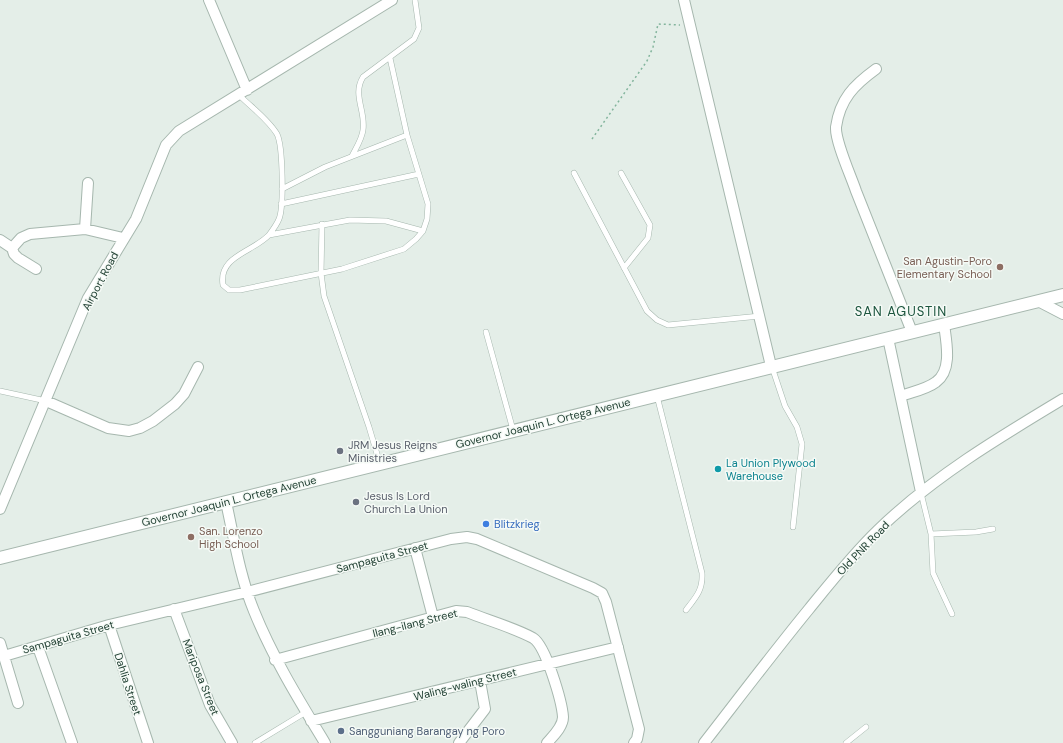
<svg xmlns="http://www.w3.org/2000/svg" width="1063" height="743" viewBox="0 0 1063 743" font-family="'DM Sans',sans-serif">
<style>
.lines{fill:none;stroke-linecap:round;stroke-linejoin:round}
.service-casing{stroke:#a6b7ae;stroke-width:6}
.minor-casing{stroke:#a6b7ae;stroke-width:12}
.tertiary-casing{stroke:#a6b7ae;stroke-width:14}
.path{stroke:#82b49c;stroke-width:1.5;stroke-dasharray:2 3;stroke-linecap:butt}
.service{stroke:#fff;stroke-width:5}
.minor{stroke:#fff;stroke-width:10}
.tertiary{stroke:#fff;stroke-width:12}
.education-dot{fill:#8d6e63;stroke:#f5faf6;stroke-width:1.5}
.worship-dot{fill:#6b7280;stroke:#f5faf6;stroke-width:1.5}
.culture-dot{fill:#0f9aa8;stroke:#f5faf6;stroke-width:1.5}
.shop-dot{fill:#3f7fe0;stroke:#f5faf6;stroke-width:1.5}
.service-dot{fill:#5c6f8a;stroke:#f5faf6;stroke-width:1.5}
.labels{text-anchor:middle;stroke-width:3;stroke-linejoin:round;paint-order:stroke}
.education-label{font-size:11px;fill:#785e54;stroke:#f5faf6;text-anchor:end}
.street-label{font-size:11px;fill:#224134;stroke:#f5faf6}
.worship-label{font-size:11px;fill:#5b616d;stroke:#f5faf6;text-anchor:start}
.culture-label{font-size:11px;fill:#0d838f;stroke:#f5faf6;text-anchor:start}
.shop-label{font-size:11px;fill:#366cbe;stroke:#f5faf6;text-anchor:start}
.service-label{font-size:11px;fill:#4e5e75;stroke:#f5faf6;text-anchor:start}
.quarter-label{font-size:13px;letter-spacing:1px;fill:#1c553e;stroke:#f5faf6}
</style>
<rect width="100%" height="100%" fill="#e4eee8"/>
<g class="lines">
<defs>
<path id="service" d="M390,58L407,135
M239,95C251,107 268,119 277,134C283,146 284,207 279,219C277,224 272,231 269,235C253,252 218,256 223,285L229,290H240L342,269L404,249L416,239L423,231L427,219L428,204L407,135L325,167L282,189
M352,156C356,148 362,139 363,130C366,111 352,95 363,77L414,39L419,28L415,0
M574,173L647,311L657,320L668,325L760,316
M621,173L650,225L648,238L624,268
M281,204L419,174
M322,224L321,273L324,296L369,427L380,464
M269,235L350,220L386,221L423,231
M486,332L513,430
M772,367L785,406L797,427L802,444L793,527
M0,391L46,401
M657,396L702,573C703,590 696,597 686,610
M921,493L931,534L933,573L952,614
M931,534L976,532L993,529
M255,743L306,712
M846,743L866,727"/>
<path id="minor" d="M209,0L247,90
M684,0L771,366
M876,69C854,85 840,99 836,127C835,141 851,176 856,191C875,238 893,285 912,332
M85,229L88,183
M0,240L12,248L14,254L18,258L36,269
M12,248L21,238L30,234L85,229L123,238
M1038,301L1063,314
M888,338L921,492
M901,396C912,392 927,389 936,382C953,370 946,341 944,324
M46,401L108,428L129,431L140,428L153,421L175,404L184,394L198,367
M226,502C234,538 240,577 254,611C273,658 299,700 325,743
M0,509L88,298L136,219L166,145L179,131L392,0
M415,548L433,617
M174,609L210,705L232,743
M109,625L148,743
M0,643L18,703
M38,647L72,743
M4,656L109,625L247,592L451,539L467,537L477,539L593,588L602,593L606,602L639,729L637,739L634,743
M275,660L456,611L467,612C487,620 515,628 533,638C546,646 562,702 563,717C563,727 553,736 547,743
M311,721L618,647
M459,743L485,709L480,681
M704,743C739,698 773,653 809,609C831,582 853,554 878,530C933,477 998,438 1063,399"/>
<path id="tertiary" d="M0,558L1063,295"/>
</defs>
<use href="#service" class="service-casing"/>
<use href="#minor" class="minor-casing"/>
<use href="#tertiary" class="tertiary-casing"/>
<path class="path" d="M592,139L647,61L653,47L658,24L680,25"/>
<use href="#service" class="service"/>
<use href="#minor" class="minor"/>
<use href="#tertiary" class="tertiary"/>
</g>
<g class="education-dot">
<circle cx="1000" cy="267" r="4"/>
<circle cx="191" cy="537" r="4"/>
</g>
<g class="worship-dot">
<circle cx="340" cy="451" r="4"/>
<circle cx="356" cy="502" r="4"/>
</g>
<circle class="culture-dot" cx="718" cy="469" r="4"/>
<circle class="shop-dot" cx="486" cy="524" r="4"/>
<circle class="service-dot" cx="341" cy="731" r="4"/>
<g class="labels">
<g class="education-label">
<text x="992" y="265">San Agustin-Poro<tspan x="992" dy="13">Elementary School</tspan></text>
<text x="199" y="535" text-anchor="start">San. Lorenzo<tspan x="199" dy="13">High School</tspan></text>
</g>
<g class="street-label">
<text transform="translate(100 281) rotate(-62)" y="4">Airport Road</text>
<text transform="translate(543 423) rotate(-14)" y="4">Governor Joaquin L. Ortega Avenue</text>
<text transform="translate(229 501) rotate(-14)" y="4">Governor Joaquin L. Ortega Avenue</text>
<text transform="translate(863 548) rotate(-46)" y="4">Old PNR Road</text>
<text transform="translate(382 557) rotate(-15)" y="4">Sampaguita Street</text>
<text transform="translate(415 623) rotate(-14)" y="4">Ilang-ilang Street</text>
<text transform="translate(68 637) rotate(-16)" y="4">Sampaguita Street</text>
<text transform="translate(201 677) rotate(68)" y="4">Mariposa Street</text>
<text transform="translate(128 684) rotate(72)" y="4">Dahlia Street</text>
<text transform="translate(465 684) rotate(-14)" y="4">Waling-waling Street</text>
</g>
<g class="worship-label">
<text x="348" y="449">JRM Jesus Reigns<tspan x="348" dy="13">Ministries</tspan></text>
<text x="364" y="500">Jesus Is Lord<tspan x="364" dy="13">Church La Union</tspan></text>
</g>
<g class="culture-label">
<text x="726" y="467">La Union Plywood<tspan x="726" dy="13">Warehouse</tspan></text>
</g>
<g class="shop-label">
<text x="494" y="528">Blitzkrieg</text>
</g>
<g class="service-label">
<text x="349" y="735">Sangguniang Barangay ng Poro</text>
</g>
<g class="quarter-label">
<text x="901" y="316">SAN AGUSTIN</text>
</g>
</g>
</svg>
